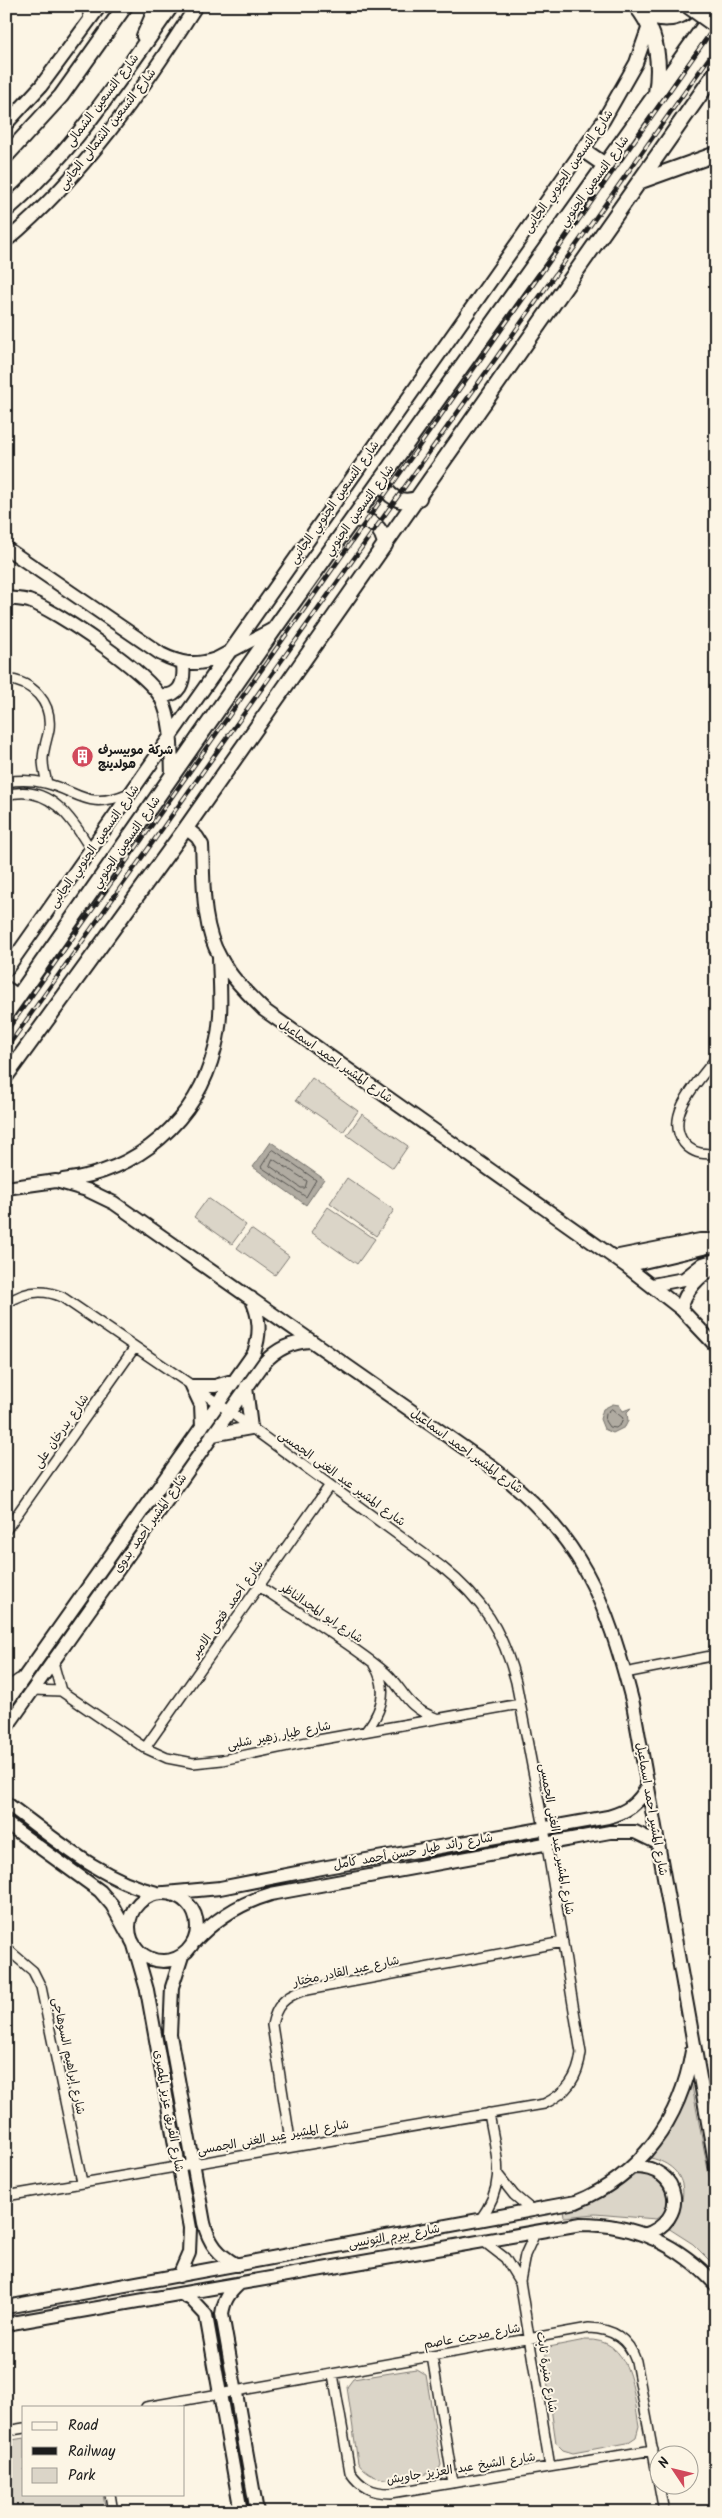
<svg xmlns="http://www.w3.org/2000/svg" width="722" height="2518" viewBox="0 0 722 2518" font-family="Kalam,'Playpen Sans Arabic',sans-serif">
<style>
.green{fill:#dbd5c8;stroke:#7c7872}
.water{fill:#b0aba1;stroke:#75726c}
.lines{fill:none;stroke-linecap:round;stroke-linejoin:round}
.shore{stroke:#575551;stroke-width:1}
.street-casing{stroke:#1c1c1c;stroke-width:12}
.secondary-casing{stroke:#1c1c1c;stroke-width:16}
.primary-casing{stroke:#1c1c1c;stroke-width:18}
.street{stroke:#fcf5e5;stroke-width:9}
.secondary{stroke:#fcf5e5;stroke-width:12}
.primary{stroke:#fcf5e5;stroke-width:14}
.rail-casing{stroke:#1c1c1c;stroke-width:4.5}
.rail{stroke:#fcf5e5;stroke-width:2.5;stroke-dasharray:8;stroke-linecap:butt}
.primary-bridge-casing{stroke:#1c1c1c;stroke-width:18;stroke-linecap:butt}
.primary-bridge{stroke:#fcf5e5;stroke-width:14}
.labels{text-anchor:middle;stroke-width:4;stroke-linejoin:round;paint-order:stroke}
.street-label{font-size:12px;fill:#1c1c1c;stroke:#fcf5e5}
.poi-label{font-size:12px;font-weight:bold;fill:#1c1c1c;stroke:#fcf5e5;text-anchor:start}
</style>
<rect width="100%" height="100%" fill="#fcf5e5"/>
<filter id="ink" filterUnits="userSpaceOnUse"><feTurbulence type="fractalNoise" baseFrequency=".02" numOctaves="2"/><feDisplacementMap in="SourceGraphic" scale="10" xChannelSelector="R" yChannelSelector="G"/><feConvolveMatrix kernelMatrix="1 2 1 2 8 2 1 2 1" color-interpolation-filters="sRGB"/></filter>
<g filter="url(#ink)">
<path class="green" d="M312,1078L358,1111L343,1132L296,1100Z
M362,1114L408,1146L393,1168L347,1135Z
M347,1178L394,1210L376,1236L330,1203Z
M208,1198L246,1225L232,1244L194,1217Z
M328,1207L375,1239L357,1264L311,1232Z
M251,1229L289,1256L275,1275L237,1248Z
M691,2081L716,2212V2267L693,2244L668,2228C690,2200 690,2168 651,2158L677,2118Z
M650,2173L662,2179L671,2200L666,2212L656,2219L595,2214L564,2217L563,2211L606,2196L635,2175Z
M585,2340C632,2337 633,2392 639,2426L636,2437L627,2443L573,2453L563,2450L556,2443L544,2359L549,2347Z
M416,2369L426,2375L441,2465L438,2471L432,2473C406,2477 376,2489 358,2463L347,2387L353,2379Z
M24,2438V2494H103L106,2512H6V2441Z"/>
<path class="water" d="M271,1142L324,1179L306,1205L253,1167Z
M613,1404L619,1405L623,1411L631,1408L627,1412L628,1421L625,1427L613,1433L604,1429L600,1419L603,1409Z"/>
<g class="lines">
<path class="shore" d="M274,1150L316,1180L306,1197L261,1167L271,1151Z
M273,1159L307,1181L305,1188H301L270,1166Z
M612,1409L623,1418L621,1424L616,1428L609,1427L605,1421L606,1414Z"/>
<defs>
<path id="street" d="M87,6L89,22
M6,679C33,682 52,702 49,729C47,740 43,749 43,760C43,768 45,775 47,783
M6,782C19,780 32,780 45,783C80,792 88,811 129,793
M6,795C49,783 72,818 91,850
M716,1058C700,1080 663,1115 684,1143C692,1153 704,1155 716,1153
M6,1304C24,1291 42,1288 62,1297L219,1404L442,1567C483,1600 503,1631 516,1682L544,1828L581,2053C578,2078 567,2093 544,2104L6,2196
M6,1530L135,1347
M259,1586C299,1613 342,1638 380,1668C405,1687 401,1705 436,1718
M53,1662L61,1691
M625,1673L716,1655
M6,1688L19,1679
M33,1690L61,1691L145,1748L167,1758L193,1763L222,1760L307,1742L520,1704
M366,1731C382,1711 389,1688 374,1665
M145,1748L330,1485
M6,1948L33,1971L41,1987L82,2182
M291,2146L272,2025C276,2006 284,1997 302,1991L563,1942
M499,2176L514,2195L533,2211
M480,2220C508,2182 496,2156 489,2113
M536,2231L525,2255L520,2281L550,2467
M483,2241L505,2258L519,2281
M432,2356L453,2483
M333,2374L350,2472C361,2488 372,2493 391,2493L653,2450
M146,2407L589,2328C613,2329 628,2338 636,2361L664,2512
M6,2431L24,2428
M110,2494L113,2512"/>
<path id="secondary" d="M6,124L41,86L100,6
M6,241C83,176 142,91 196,6
M6,548L161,654C181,664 195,666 216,659L275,628
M6,598C14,599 22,599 29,601C56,610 148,673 161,698C173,722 171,750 172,777
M159,695C180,698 185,682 183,664
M186,828L197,837L202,845C204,881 201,924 220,957C231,978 248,994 264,1010L626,1266L681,1309L716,1346
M6,970L603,121L636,63L649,26
M63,1180C137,1172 197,1121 215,1048C223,1019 220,987 219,957
M6,1188L56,1181L87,1190L114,1203L493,1468C581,1535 606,1599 633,1704L716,2167
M614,1257L700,1240H716
M626,1266L716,1245
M652,1285L684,1279L703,1264L716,1260
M681,1309C685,1291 699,1275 716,1267
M192,1386H215L236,1380
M192,1386L201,1405L202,1427
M212,1435L251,1428L246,1387
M6,1703L254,1353C261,1333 260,1317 251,1298
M6,1728L264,1363C277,1348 292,1342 311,1341
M6,1803C53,1837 100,1880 157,1893
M6,1823L100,1891L112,1905L128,1934
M129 1927a34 34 0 1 1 68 0a34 34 0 1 1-68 0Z
M165,1893L220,1888L327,1867L608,1817C627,1812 638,1804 648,1786
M194,1942C216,1918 240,1903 271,1894L610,1832H635L658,1843
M134,1945L147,1990L190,2228L189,2253L179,2276
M182,1956L172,1987L170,2035L204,2223C209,2243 218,2255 237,2265
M633,2167C681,2165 690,2221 644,2235
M239,2284C229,2293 224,2300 222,2314L257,2512
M181,2294L191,2299L206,2315L241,2512
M6,2307L576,2202C640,2176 681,2119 692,2051
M6,2324L581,2224C634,2224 680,2245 716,2285"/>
<path id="primary" d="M636,6C657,31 661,62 656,93
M641,12C658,20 678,23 692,6
M144,36L157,6
M583,150L605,165
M6,156L61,96L125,6
M641,181L716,154
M6,210C73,152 121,77 171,6
M381,479C387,498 401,505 419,498
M352,520C371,518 382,527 385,545
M6,989L18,997
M6,1014L275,628L715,11
M6,1076L186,828L716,72"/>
</defs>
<use href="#street" class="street-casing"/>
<use href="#secondary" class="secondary-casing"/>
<use href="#primary" class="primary-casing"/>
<use href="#street" class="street"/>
<use href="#secondary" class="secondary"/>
<use href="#primary" class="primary"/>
<defs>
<path id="rail" d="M6,1032L716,25
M6,1049L716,48"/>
</defs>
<use href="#rail" class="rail-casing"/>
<use href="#rail" class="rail"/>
<defs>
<path id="primary-bridge" d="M688,6L716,26
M710,6L716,10"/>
</defs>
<use href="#primary-bridge" class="primary-bridge-casing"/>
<use href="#primary-bridge" class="primary-bridge"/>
</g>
</g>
<defs>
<symbol id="building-disc" viewBox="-11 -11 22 22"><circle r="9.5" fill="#d1495b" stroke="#fcf5e5"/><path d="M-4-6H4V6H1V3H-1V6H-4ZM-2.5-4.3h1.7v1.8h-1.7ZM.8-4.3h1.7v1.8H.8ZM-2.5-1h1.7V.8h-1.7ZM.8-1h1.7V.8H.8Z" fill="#fff"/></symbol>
</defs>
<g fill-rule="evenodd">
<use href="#building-disc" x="70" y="744" width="25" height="25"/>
</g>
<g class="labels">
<g class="street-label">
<text transform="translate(102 100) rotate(-53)" y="4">شارع التسعين الشمالى</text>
<text transform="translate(107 129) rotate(-52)" y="4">شارع التسعين الشمالى الجانبى</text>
<text transform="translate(568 171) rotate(-55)" y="4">شارع التسعين الجنوبي الجانبى</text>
<text transform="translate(594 181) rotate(-54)" y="4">شارع التسعين الجنوبي</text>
<text transform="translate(334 502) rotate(-55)" y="4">شارع التسعين الجنوبي الجانبى</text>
<text transform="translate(359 510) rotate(-54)" y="4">شارع التسعين الجنوبي</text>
<text transform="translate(126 842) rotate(-55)" y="4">شارع التسعين الجنوبي</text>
<text transform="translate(94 846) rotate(-55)" y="4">شارع التسعين الجنوبي الجانبى</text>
<text transform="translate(336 1061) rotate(35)" y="4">شارع المشير احمد اسماعيل</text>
<text transform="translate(61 1431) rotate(-55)" y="4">شارع بدرخان على</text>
<text transform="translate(467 1451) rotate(36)" y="4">شارع المشير احمد اسماعيل</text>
<text transform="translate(342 1478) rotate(36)" y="4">شارع المشير عبد الغنى الجمسى</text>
<text transform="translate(150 1523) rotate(-55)" y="4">شارع المشير أحمد بدوى</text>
<text transform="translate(227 1609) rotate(-55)" y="4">شارع أحمد فتحى الامير</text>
<text transform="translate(322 1613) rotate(34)" y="4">شارع ابو المجدالناظر</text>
<text transform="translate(279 1735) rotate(-11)" y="4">شارع طيار زهير شلبى</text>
<text transform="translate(652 1809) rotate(80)" y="4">شارع المشير احمد اسماعيل</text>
<text transform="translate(557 1839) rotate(80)" y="4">شارع المشير عبد الغنى الجمسى</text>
<text transform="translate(413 1851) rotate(-10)" y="4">شارع رائد طيار حسن أحمد كامل</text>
<text transform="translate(346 1971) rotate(-12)" y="4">شارع عبد القادر مختار</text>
<text transform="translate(69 2056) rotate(78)" y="4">شارع إبراهيم السوهاجى</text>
<text transform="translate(169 2111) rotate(80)" y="4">شارع الفريق عزيز المصرى</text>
<text transform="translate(273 2137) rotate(-10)" y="4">شارع المشير عبد الغنى الجمسى</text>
<text transform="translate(394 2236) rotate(-10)" y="4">شارع بيرم التونسى</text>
<text transform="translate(472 2336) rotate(-10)" y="4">شارع مدحت عاصم</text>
<text transform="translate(547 2372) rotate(81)" y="4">شارع منيرة ثابت</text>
<text transform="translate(461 2468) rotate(-9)" y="4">شارع الشيخ عبد العزيز جاويش</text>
</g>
<g class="poi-label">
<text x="98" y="754">شركة موبيسرف<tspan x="98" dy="14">هولدينج</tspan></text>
</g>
</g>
<rect width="722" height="2518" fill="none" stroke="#fcf5e5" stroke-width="25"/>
<rect x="12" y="12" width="697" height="2493" fill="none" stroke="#1c1c1c" stroke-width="2" filter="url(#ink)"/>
<rect x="22" y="2406" width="162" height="90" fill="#fcf5e5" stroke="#a29e95"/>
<rect x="32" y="2422" width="25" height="8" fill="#fcf5e5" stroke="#a29e95"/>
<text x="68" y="2430" font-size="15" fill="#1c1c1c">Road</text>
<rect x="32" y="2447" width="25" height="8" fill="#1c1c1c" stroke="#a29e95"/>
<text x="68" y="2456" font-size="15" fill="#1c1c1c">Railway</text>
<rect x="32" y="2468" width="25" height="15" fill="#dbd5c8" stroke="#a29e95"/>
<text x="68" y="2480" font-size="15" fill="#1c1c1c">Park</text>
<g transform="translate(674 2470) rotate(305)"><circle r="24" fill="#fcf5e5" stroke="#a29e95"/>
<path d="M0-4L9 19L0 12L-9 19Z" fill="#d1495b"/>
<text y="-8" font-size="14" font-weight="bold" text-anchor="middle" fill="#1c1c1c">N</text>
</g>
</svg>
